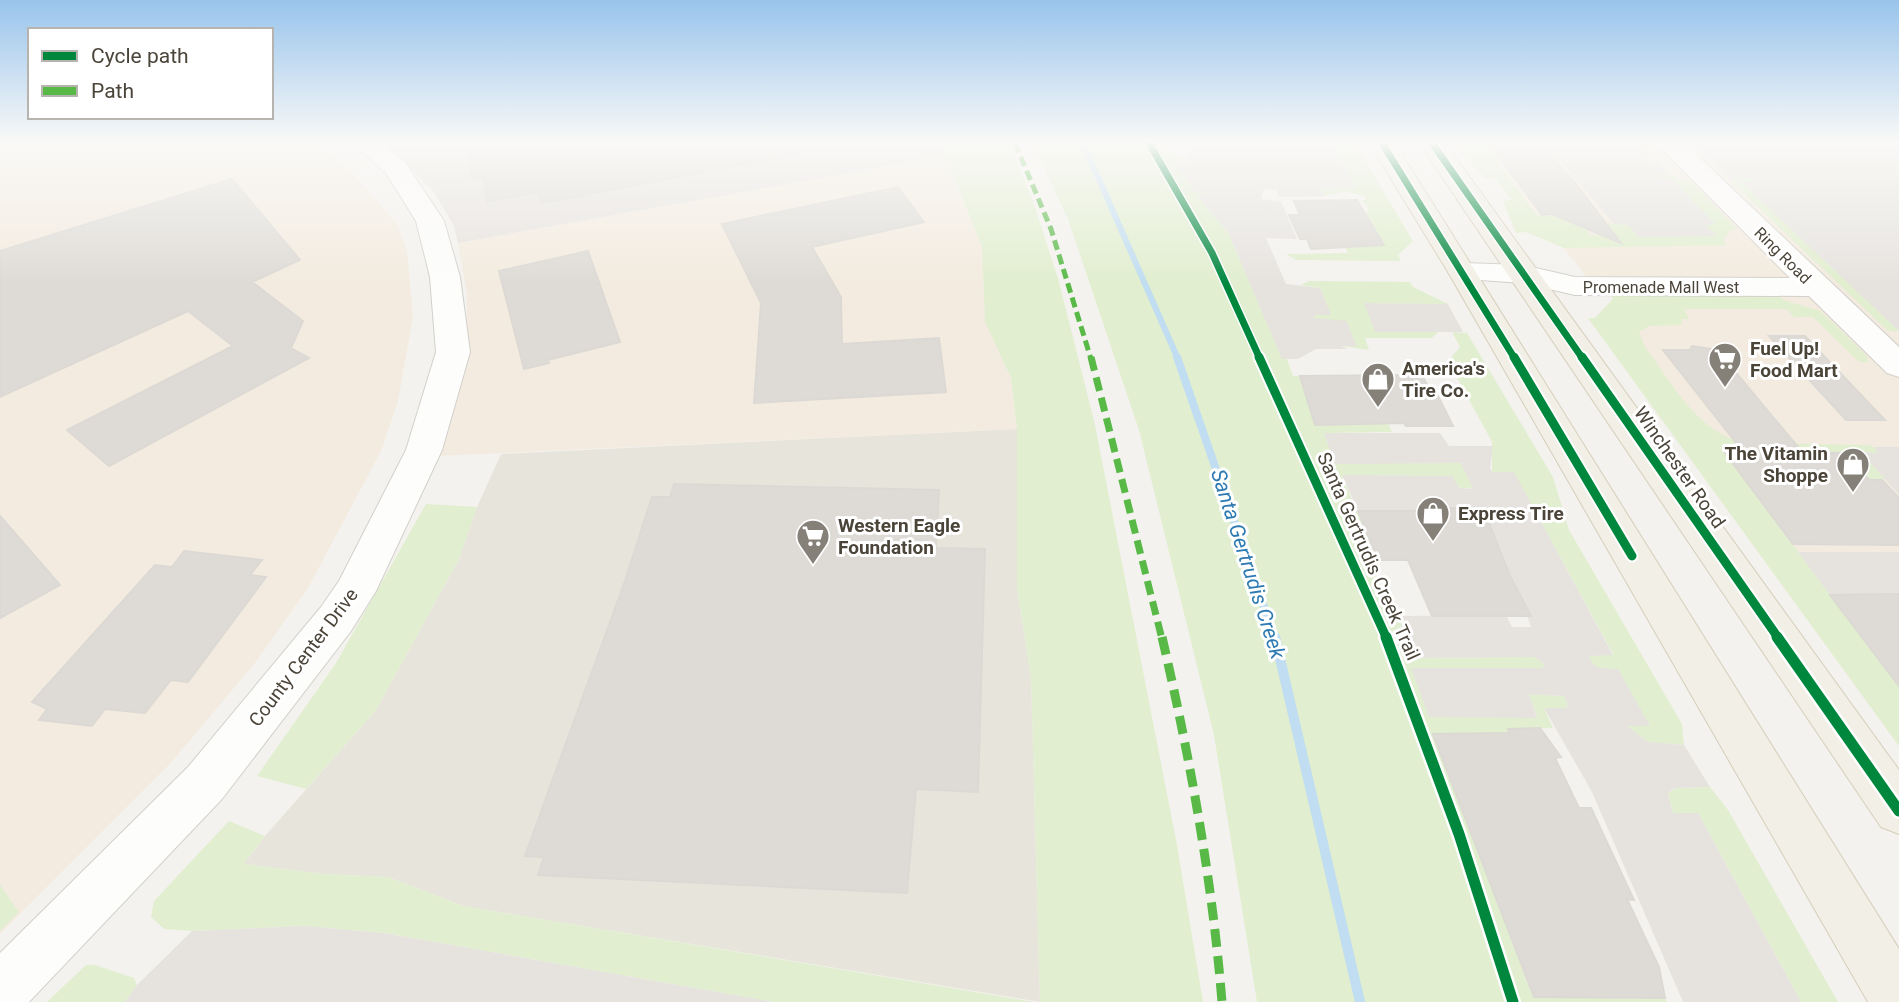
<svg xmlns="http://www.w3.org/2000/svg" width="1899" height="1002" viewBox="0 0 1899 1002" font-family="Roboto,sans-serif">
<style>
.residential{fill:#e7e4dc}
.commercial{fill:#f3ebdf}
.industrial{fill:#e6e2de}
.green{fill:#e1eecf}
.parking{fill:#e6e3df}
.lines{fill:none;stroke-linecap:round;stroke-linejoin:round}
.stream-far2{stroke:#c0ddf1;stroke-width:6}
.stream-far1{stroke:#c0ddf1;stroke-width:8}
.stream{stroke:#c0ddf1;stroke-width:10}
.building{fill:#dedbd6;stroke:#dcd9d4;stroke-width:2}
.minor-casing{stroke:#d2d0cb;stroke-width:2}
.major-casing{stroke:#d6cebb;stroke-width:2}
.minor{fill:#fdfdfc;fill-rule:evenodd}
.major{fill:#f2efe6;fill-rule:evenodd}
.quiet-far2{stroke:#58b947;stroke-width:5;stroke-dasharray:10 5;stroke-linecap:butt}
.quiet-far1{stroke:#58b947;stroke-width:7;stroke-dasharray:14 7;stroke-linecap:butt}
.quiet{stroke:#58b947;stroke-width:9;stroke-dasharray:18 9;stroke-linecap:butt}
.cycleway-far2-casing{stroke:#fff;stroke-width:10}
.cycleway-far1-casing{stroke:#fff;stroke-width:13}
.cycleway-casing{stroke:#fff;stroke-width:16}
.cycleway-far2{stroke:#00873e;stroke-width:7}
.cycleway-far1{stroke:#00873e;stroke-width:9}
.cycleway{stroke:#00873e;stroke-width:11}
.labels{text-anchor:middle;stroke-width:6;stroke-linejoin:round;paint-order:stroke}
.far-street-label{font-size:16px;fill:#4b4439;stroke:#fff}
.poi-label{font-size:19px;font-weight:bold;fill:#4b4439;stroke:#fff;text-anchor:start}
.street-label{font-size:19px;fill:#4b4439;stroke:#fff}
.water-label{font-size:21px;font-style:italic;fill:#2e7ab2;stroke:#fff}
</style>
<rect width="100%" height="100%" fill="#f4f2ee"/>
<path class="residential" d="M1017,429V589L1031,676L1040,1002L463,906L388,877L323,874L244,864L265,836L376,710L459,559L477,507L501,454Z"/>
<path class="commercial" d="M0,143H314L349,169L397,224L407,251L413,317L398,401L381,451L308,588L255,663L169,765L0,934Z
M1453,143H1899V746L1588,318H1595L1613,299L1611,294L1601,295L1561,245L1526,232L1516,233L1503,201L1512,200L1495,178H1485Z
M944,156L982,247L985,322L1011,378L1017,429L438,456L467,340V295L458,243Z"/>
<path class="industrial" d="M377,143H940L944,156L458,243L454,226L434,192L404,162Z
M1363,303L1448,304L1463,332H1375Z"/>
<path class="green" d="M940,143H1009L1033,201L1059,282L1095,425L1177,845L1203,1002H1040L1031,676L1017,589V429L1011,378L985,322L982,247Z
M1032,143H1164L1171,153L1189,161L1175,163L1208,192L1197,196L1228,232L1282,358L1287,359L1293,376H1300L1315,425L1388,423L1392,432L1325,433L1335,463H1461L1474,489L1342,476L1378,560H1370L1382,588H1390L1400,616L1407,658L1535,657L1545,665L1542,668H1412L1429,717H1537L1529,694L1564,696L1568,705L1566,708H1544L1553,728L1509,729L1510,733L1434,735L1533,997L1625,995L1627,999L1665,998L1667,1002H1257L1214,735L1139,430L1068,219Z
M1331,143H1355L1413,241L1398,255L1401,261L1296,260L1286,254L1348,253L1344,245H1384L1371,221H1364L1361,213H1367L1368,207L1361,200H1366L1365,196L1344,192L1324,196L1320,189L1355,188Z
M1453,143H1489L1502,161L1498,162L1536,215C1554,214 1580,221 1591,235H1614L1605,223L1716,235L1705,225L1714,224L1672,179H1661L1656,175L1659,173L1693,183L1737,229L1731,230L1723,240L1727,245L1564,248L1526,232L1516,233L1503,201L1512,200L1495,178H1485Z
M1735,176L1753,179L1754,182H1743L1899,331H1888L1734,184L1732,178Z
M1309,281L1410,282L1413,287L1448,304L1364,303L1375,332H1438L1432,338H1365L1369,350L1342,346L1356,345L1313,318L1315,315L1330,314L1320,288L1301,285Z
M1610,294L1779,295L1783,300L1820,311L1867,356L1868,363L1858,361L1813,317H1794L1787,309H1684L1689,319H1681L1682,325L1649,326L1639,332L1645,347C1673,384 1698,434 1746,443L1869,445L1879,450L1878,453H1862L1886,479L1869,480L1846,453L1725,454L1899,686V746L1588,318H1595L1613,299Z
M1452,332L1467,333L1553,477L1569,530L1682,724L1684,745L1648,742L1626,726L1649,725L1592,663L1588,656L1613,654L1514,473L1492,472V442L1448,361L1460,347Z
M426,504L477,507L459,559L376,710L306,789L257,776L336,663Z
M1710,787L1728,810L1838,1002H1801L1698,813H1673L1668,793L1676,788Z
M229,821L265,836L244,864L323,874L388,877L463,906L1034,1002H774L384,933L304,926L192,931L164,929L151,917L154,901Z
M0,885L19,912L0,931Z
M86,965H95L134,978L137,985L125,1002H47Z"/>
<path class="parking" d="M1192,143H1235L1240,148L1244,147V143H1331L1355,188L1321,189L1324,196L1292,197H1279L1277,190L1264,189L1261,199L1281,201L1297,239L1266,238L1286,284L1320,288L1331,315H1315L1313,318L1347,321L1356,346H1342L1347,349H1316L1298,359H1282L1228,232L1197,196L1208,192H1195L1174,163L1188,162L1185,158L1194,147Z
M1545,143H1637L1650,156L1638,157L1654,161L1668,174H1656L1661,179H1672L1715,224L1705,225L1717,236L1638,237L1629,225L1614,224Z
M1691,143H1899V331L1741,182H1754L1753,179L1735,176L1732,181Z
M1324,433H1440L1449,446H1493L1490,468L1492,472H1514L1613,655L1589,656L1592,663L1599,668L1618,669L1650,726H1627L1648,742L1684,745L1710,787L1675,788L1668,793L1673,813H1698L1801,1002H1683L1592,792L1544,708H1566L1568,705L1564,696L1529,694L1537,718L1429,717L1411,668H1541L1545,665L1535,657L1407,658L1400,616L1506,615L1512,627H1531L1527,616L1531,615L1513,582L1483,509L1358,511L1342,475L1452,476L1459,488L1473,489L1461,463L1335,464Z
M1875,447H1899V495L1861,452L1877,453Z
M1798,552H1899V594L1830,595Z
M304,926L384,933L774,1002H125L137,985L192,931Z"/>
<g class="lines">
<path class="stream-far2" d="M1083,143L1178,359"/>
<path class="stream-far1" d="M1177,357L1275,639"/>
<path class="stream" d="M1275,637L1360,1002"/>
</g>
<path class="building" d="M467,143H798L799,154L541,203L538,192L487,201L483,177L472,179Z
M1489,143H1539L1572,179L1621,243L1552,214L1542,215Z
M232,179L300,260L252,282L303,321L291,348L309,358L109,466L67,430L233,346L188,311L0,397V251Z
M898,187L924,222L812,247L841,297L842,344L939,338L946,392L754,403L761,303L722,224Z
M1357,200L1384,245L1311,249L1307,239H1300L1289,215H1300L1294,201Z
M588,251L620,342L548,360L549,363L524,369L499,271Z
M1769,336H1805L1885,420H1846Z
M1692,346L1717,350L1725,359L1736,363L1732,368L1803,453H1846L1869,480H1882L1899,498V545L1793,544L1725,453H1744L1663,350H1690Z
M1422,375L1433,396H1438L1453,426H1406L1404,423L1315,425L1300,376Z
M674,484L939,490L936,548L985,549L978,792L916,789L907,893L538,875L544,857L525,856L625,581L652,497H670Z
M1449,508H1483L1510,576L1531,616H1432L1408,560H1378L1358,511H1450Z
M0,516L60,585L0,618Z
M184,551L262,560L250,575L266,577L188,682L171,680L145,713L105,709L92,726L39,720L47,709L32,702L155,565L172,567Z
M1899,594V686L1830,595Z
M1540,728L1561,757L1555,758L1579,808H1591L1634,900L1627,899L1659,967L1665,998L1534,997L1433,734L1510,733L1508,729Z"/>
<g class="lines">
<defs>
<path id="minor" d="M352,143H381L405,162L444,221L460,277L470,352L442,450L376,591L351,631L222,799L29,1002H0V953L188,767L321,607L339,581L406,450L436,352L430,277L416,221L386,173Z
M1656,143H1684L1899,347V377L1887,373L1809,296L1575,295L1523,283L1452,278L1448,272L1452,266L1463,263L1523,265L1575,277L1790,278Z"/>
<path id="major" d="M1369,143H1395L1899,949V1002H1868L1448,272Z
M1419,143H1445L1899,770V834L1881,827Z"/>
</defs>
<use href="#minor" class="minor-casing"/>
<use href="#major" class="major-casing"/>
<use href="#minor" class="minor"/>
<use href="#major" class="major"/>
<path class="quiet-far2" d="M1015,143L1051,229L1091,359"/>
<path class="quiet-far1" d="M1091,357L1162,639"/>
<path class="quiet" d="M1162,637C1190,758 1212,878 1222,1002"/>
<defs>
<path id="cycleway-far2" d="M1149,143L1212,253L1260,359
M1382,143L1515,359
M1432,143L1583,359"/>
<path id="cycleway-far1" d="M1259,357L1387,639
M1514,357L1632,556
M1582,357L1779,639"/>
<path id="cycleway" d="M1386,637L1459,834L1513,1002
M1777,637L1899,811"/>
</defs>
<use href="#cycleway-far2" class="cycleway-far2-casing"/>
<use href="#cycleway-far1" class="cycleway-far1-casing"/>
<use href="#cycleway" class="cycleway-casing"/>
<use href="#cycleway-far2" class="cycleway-far2"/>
<use href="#cycleway-far1" class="cycleway-far1"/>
<use href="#cycleway" class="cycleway"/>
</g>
<linearGradient id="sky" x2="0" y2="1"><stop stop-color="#98c4ec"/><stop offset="0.5" stop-color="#faf9f7"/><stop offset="1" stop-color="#faf9f7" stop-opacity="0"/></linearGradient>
<rect width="1899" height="284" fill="url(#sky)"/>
<defs>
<symbol id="supermarket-pin" viewBox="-11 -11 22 30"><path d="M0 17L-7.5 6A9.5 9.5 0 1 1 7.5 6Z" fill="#868178" stroke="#fff"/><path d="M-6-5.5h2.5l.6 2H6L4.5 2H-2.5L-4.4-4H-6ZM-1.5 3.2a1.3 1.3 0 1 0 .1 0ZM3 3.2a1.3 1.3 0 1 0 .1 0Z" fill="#fff"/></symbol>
<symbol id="shop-pin" viewBox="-11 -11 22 30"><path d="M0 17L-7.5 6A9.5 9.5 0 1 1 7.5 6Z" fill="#868178" stroke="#fff"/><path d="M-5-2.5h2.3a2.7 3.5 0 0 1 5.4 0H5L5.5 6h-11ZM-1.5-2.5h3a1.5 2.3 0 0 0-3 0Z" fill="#fff"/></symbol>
</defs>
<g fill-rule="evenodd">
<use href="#supermarket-pin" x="1706" y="340" width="38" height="52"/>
<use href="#shop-pin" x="1359" y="360" width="38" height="52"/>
<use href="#shop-pin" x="1834" y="445" width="38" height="52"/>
<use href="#shop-pin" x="1414" y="494" width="38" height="52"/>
<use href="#supermarket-pin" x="794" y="517" width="38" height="52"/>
</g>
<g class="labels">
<g class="far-street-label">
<text transform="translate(1783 255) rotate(45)" y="6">Ring Road</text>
<text x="1661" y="293">Promenade Mall West</text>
</g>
<g class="poi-label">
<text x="1750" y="355">Fuel Up!<tspan x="1750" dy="22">Food Mart</tspan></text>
<text x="1402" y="375">America's<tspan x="1402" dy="22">Tire Co.</tspan></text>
<text x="1828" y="460" text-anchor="end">The Vitamin<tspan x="1828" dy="22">Shoppe</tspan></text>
<text x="1458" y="520">Express Tire</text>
<text x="838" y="532">Western Eagle<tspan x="838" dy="22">Foundation</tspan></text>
</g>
<g class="street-label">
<text transform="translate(1680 467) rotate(55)" y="7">Winchester Road</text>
<text transform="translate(1369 556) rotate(66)" y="7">Santa Gertrudis Creek Trail</text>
<text transform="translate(303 657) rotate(-53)" y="7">County Center Drive</text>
</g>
<g class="water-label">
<text transform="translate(1248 564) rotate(72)" y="7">Santa Gertrudis Creek</text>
</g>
</g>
<rect x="28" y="28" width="245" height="91" fill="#ffffff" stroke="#b7b4b0" stroke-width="2"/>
<rect x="42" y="51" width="35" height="10" fill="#00873e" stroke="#b7b4b0" stroke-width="2"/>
<text x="91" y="63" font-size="21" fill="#4b4439">Cycle path</text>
<rect x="42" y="86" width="35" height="10" fill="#58b947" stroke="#b7b4b0" stroke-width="2"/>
<text x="91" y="98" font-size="21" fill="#4b4439">Path</text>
</svg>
